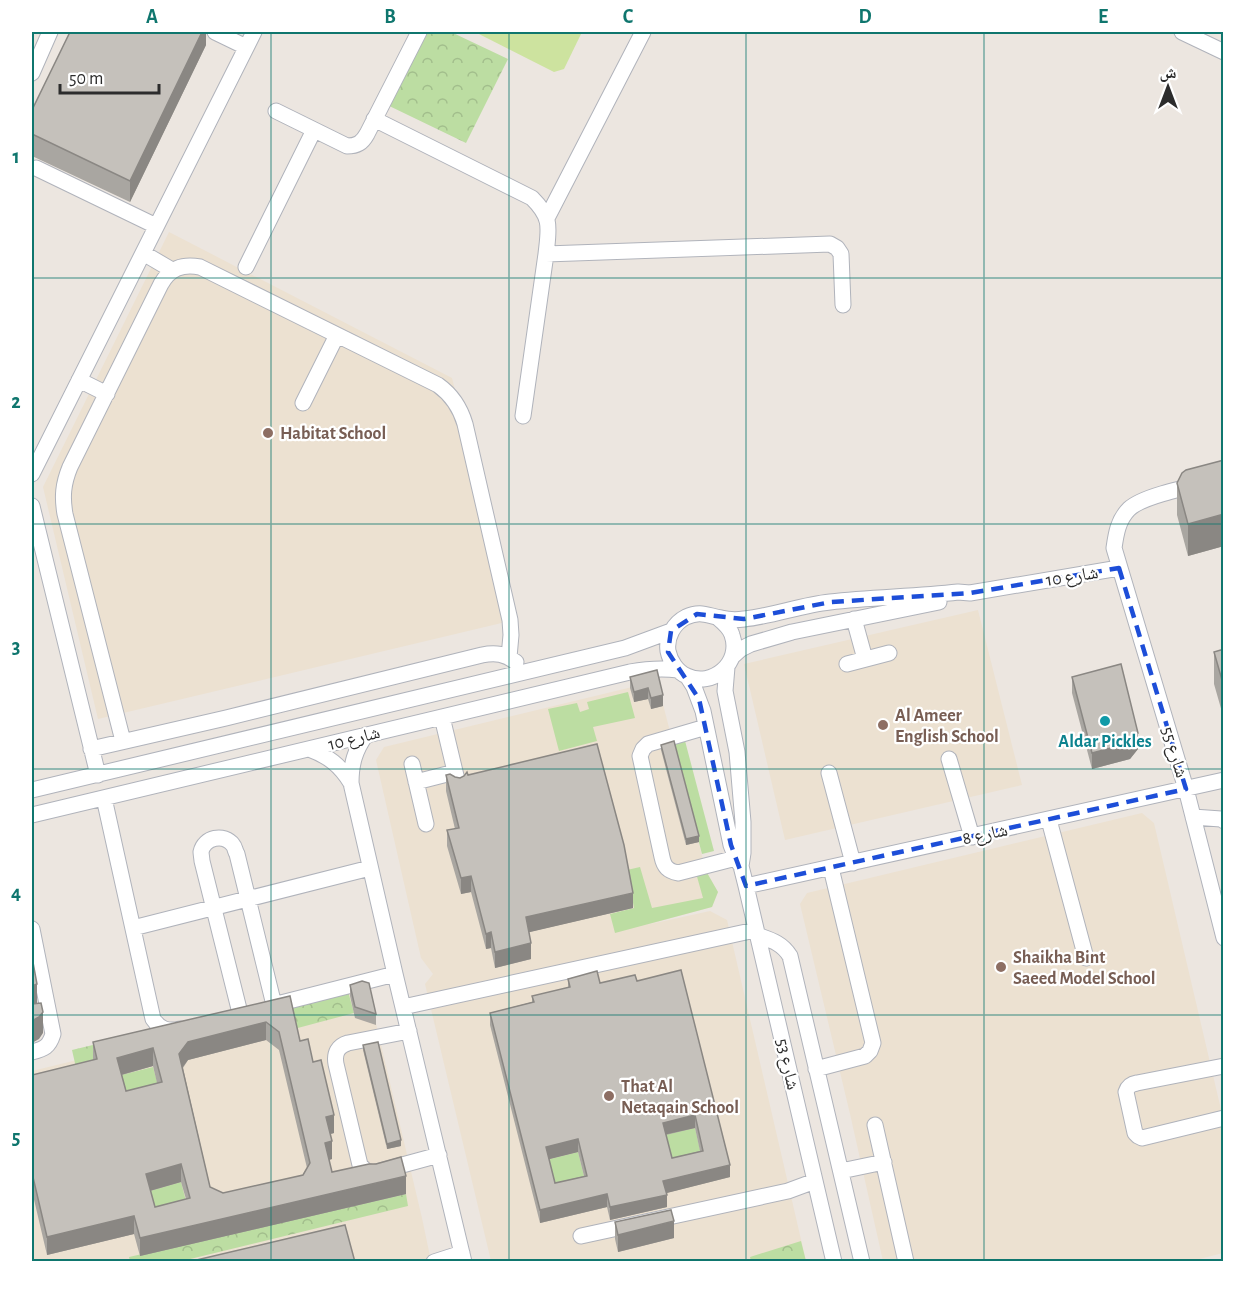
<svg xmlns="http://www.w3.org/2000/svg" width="1255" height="1293" viewBox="0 0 1255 1293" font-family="'Alegreya Sans','Noto Naskh Arabic',sans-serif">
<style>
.education{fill:#ece1d1}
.grass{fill:#bcdda2}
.park{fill:url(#park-crowns)}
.pitch{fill:#cde39f}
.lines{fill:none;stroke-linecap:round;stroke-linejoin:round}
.minor-casing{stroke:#b0b3bb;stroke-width:17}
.minor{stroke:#fff;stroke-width:15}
.wall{fill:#a9a6a1;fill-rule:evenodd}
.shaded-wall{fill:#8a8783}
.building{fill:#c5c1bb;stroke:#8a8783;stroke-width:1.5;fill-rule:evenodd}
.marked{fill:none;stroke:#1d4ed8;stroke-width:4.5;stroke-dasharray:12 8;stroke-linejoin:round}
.grid{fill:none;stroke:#0f766e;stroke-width:1.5;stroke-opacity:0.55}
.education-dot{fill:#8d6e63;stroke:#fff;stroke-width:2}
.culture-dot{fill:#0f9aa8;stroke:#fff;stroke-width:2}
.labels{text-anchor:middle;stroke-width:4.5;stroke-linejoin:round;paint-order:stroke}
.education-label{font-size:18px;font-weight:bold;fill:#785e54;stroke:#fff;text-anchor:start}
.street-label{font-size:18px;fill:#2c2c2c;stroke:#fff}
.culture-label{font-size:18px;font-weight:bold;fill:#0d838f;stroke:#fff}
.neatline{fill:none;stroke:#0f766e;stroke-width:2}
.grid-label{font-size:20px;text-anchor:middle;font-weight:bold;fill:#0f766e}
</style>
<defs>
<pattern id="park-crowns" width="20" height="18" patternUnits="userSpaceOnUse" patternTransform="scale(1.5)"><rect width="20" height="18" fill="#bcdda2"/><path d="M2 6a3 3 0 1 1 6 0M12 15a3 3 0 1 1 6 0" fill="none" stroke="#a2be8c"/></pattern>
</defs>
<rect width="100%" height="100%" fill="#ece6e0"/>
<path class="education" d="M169,232L452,378L514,620L98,719L43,487Z
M978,610L1022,785L785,840L744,664Z
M657,681L706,871L718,892L712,907L646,925L710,911L727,920L806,1261H491L425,984L433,974L421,958L376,760L384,747Z
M1142,813L1154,823L1223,1118V1253L1188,1262L883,1261L850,1114L800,904L807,893Z
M351,993L369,994L422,1218L431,1261H32V1071Z"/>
<path class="grass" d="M628,692L635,718L593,727L597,741L559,751L548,709L577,703L580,712L589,709L587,702Z
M684,737L714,851L702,854L672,740Z
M640,867L652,908L703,898L696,873L706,871L718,892L712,907L615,933L610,914L634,908L627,870Z
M153,1067L162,1100L126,1109L117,1076Z
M695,1128L703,1163L672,1171L663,1135Z
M578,1152L587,1188L555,1196L546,1160Z
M181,1182L190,1216L155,1225L146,1192Z"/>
<path class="park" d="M416,32H451L508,59L466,143L381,102Z
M346,984L354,1013L294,1029L79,1081L72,1050Z
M406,1194L408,1206L182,1261H130L129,1257Z
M801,1241L806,1261H751L750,1257Z"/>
<path class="pitch" d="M475,32H582L564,69L554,72Z"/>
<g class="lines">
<defs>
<path id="minor" d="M215,32L246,47
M1182,32L1224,52
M32,73L50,32
M276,111L347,146C357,146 362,143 367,134L419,32
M374,119L532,198C552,218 549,227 546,254L523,416
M36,168L156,226
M547,218L643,32
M143,253L172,270
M546,254L830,244L837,248L841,254L843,305
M246,267L314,130
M79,380L107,394
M303,403L337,335
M32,474L254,32
M1224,479C1200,485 1145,494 1129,509C1118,520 1116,534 1114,548L1186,789L1224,938
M32,506L98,775
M718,618C724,623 730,628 732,635C742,663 712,688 687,676C677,672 670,661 668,651C666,637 674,623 686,617C701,610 708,616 721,618C729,620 737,620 744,619C773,616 801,605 830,602C872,597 915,597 958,592L970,593L1119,568
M854,619L865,659
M732,657L741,649L751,644L792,632L939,602
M847,664L889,653
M727,667L725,691L737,752L743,822V853L741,866
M687,676L694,687L703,711L731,845L736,858L741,866L746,886L834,1262
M442,717L458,784
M706,727L648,744L643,749L640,756L662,857C664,867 668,871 678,873L736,858
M366,735C355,750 351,764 351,783L395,974L464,1262
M123,741L65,514C62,497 63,484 70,467L161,284C170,268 182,264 200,267L438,385C452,395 460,407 465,424L510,620L511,635L509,657
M91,749L226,718L482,655C496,652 505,654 516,662
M309,749C328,756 340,765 351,783
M949,759L972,837
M412,764L426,824
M829,773L853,863
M416,782L455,772
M32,790L625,648L671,631
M104,798L153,1019C160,1029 167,1032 180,1029
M32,815L630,672C647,669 661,668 678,670
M1193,817L1221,819L1224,821
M1049,820L1086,958
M746,886L1224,780
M133,928L370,868
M32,929L53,1034C49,1047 44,1049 32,1052
M757,935C771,940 782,943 790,956L862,1262
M273,1005L395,974
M403,1007L755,930
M240,1013L202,861C202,860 201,853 201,852C204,837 224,833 233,845C235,847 235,851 237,854L274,1005
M409,1031L348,1043C338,1046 334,1053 336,1064L360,1165L366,1171L373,1173L439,1155
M1224,1066L1137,1083C1131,1084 1128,1086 1126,1092L1135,1133L1138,1136L1142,1138L1224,1118
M816,1069L865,1056L870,1051L873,1043L831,868
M875,1125L906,1262
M841,1171L884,1162
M581,1236L788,1191L815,1181
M434,1262L462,1253"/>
</defs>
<use href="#minor" class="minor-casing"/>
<use href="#minor" class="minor"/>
</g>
<path class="wall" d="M206,32V45L130,202L32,156V110Z
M1224,460V546L1188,556L1177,515V483Z
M1224,649V719L1214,684V652Z
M657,670L663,706L651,709L648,699L634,702L630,688V677Z
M1072,677L1138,749L1130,759L1092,769L1072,693Z
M661,745L699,842L686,845L661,750Z
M446,775L460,778L468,775L633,908L529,932L531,959L495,968L491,948L486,949L471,892L461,894L447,846V830L455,829L446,791Z
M568,979L600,983L637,981L730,1177L666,1193L667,1207L610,1220L607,1207L540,1223L490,1025V1013L532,1002V996L568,988ZM695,1128L700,1151L672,1158L666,1135ZM578,1152L584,1176L555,1183L549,1159Z
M350,985L376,1014V1025L355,1018L350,996Z
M290,996L300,1041L313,1062L334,1133L331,1134L332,1159L329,1160L332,1172L406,1194L140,1256L134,1234L47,1255L32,1191V1075L93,1060V1042ZM266,1040L279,1050L307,1168L303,1175L223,1193L210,1187L183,1068L188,1060ZM153,1066L157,1083L126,1091L122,1075ZM181,1182L186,1199L155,1207L150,1191Z
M363,1045L401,1146L387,1149L363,1050Z
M615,1222L674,1238L618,1252L615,1239Z"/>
<path class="shaded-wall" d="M202,32H206V45L130,202V181Z
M1224,514V546L1188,556V524Z
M648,688V699L634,702V692Z
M663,695V706L651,709V698Z
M1138,733V749L1130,759L1092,769V753Z
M699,836V842L686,845V839Z
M471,876V892L461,894V878Z
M633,893V908L526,933V917Z
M491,932V948L486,949V934Z
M531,943V959L495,968V952Z
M37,984V1006L32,1008V986Z
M43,1012V1033L39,1039L32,1043V1021Z
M266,1022V1040L188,1060L179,1072V1054L188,1042Z
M153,1048V1066L117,1076V1058Z
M334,1115V1133L326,1135V1117Z
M695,1115V1128L663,1135V1123Z
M578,1139V1152L546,1160V1147Z
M401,1140V1146L387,1149V1144Z
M332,1141V1159L325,1161V1143Z
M181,1164V1182L146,1192V1174Z
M730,1165V1177L663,1194V1181Z
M406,1176V1194L140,1256V1238Z
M607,1194V1207L540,1223V1210Z
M667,1195V1207L610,1220V1207Z
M134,1216V1234L47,1255V1237Z
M674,1221V1238L618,1252V1235Z"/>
<path class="building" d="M70,32H202L130,181L32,134V110Z
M1224,460V514L1188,524L1177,483L1182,473L1186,470Z
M1224,649V687L1214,652Z
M1121,664L1138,733L1130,743L1092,753L1072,677Z
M657,670L663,695L651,698L648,688L634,692L630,677Z
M674,741L699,836L686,839L661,745Z
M597,744L624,845L633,893L526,917L531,943L495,952L491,932L486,934L471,876L461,878L447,830L459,828L446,775L450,774L455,777L460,778L464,776L467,772L468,775Z
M32,957L37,984L32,986Z
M681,970L730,1165L663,1181L667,1195L610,1207L607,1194L540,1210L490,1013L534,1002L532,996L570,987L568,979L597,971L600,983L635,975L637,981ZM695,1115L703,1151L672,1158L663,1123ZM578,1139L587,1176L555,1183L546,1147Z
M362,981L369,983L376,1014L355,1007L350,985Z
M290,996L300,1041L308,1039L313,1062L321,1060L334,1115L326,1117L332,1141L325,1143L332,1172L369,1164H376L401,1157L406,1176L140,1238L134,1216L47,1237L32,1173V1075L97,1059L93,1042ZM266,1022L279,1032L310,1163L303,1175L223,1193L210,1187L179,1054L188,1042ZM153,1048L162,1082L126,1091L117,1058ZM181,1164L190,1198L155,1207L146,1174Z
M41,1003L43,1012L39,1017L32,1021V1004Z
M378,1042L401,1140L387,1144L363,1045Z
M671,1210L674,1221L618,1235L615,1222Z
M345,1225L355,1262H188Z"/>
<path class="marked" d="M1119,568L1186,789L746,886L731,845L699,699L668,652L671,631L697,614L744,619L831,602L970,593Z"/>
<path class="grid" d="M271,32V1262M509,32V1262M746,32V1262M984,32V1262M32,278H1224M32,524H1224M32,769H1224M32,1015H1224"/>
<g class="education-dot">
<circle cx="268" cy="433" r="6"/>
<circle cx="883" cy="725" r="6"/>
<circle cx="1001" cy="967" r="6"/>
<circle cx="609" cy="1096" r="6"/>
</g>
<circle class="culture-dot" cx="1105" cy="721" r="6"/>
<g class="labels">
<g class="education-label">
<text x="280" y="439">Habitat School</text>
<text x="895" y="721">Al Ameer<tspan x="895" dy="21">English School</tspan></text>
<text x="1013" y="963">Shaikha Bint<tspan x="1013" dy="21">Saeed Model School</tspan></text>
<text x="621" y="1092">That Al<tspan x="621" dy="21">Netaqain School</tspan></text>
</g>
<g class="street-label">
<text transform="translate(1072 576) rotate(-9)" y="6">شارع 10</text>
<text transform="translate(354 738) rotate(-14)" y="6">شارع 10</text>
<text transform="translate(1175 752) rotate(73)" y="6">شارع 55</text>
<text transform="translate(985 834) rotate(-12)" y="6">شارع 8</text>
<text transform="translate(788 1064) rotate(77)" y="6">شارع 53</text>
</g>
<g class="culture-label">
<text x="1105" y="747">Aldar Pickles</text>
</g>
</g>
<rect width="1255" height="1293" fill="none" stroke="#ffffff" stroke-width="66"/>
<g transform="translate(1168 87)" stroke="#ffffff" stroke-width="4.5" paint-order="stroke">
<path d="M0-4.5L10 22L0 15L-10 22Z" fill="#2c2c2c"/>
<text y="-9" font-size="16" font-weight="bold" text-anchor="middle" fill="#2c2c2c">ش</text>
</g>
<path d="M60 84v9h99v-9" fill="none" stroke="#2c2c2c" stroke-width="3"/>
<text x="69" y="84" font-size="18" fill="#2c2c2c" stroke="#ffffff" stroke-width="4.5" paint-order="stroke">50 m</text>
<rect x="33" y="33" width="1189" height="1227" class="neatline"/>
<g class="grid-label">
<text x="152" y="23">A</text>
<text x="390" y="23">B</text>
<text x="628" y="23">C</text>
<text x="865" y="23">D</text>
<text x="1103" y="23">E</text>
<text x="16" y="163">1</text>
<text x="16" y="408">2</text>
<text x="16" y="653">3</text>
<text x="16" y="899">4</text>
<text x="16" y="1144">5</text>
</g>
</svg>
